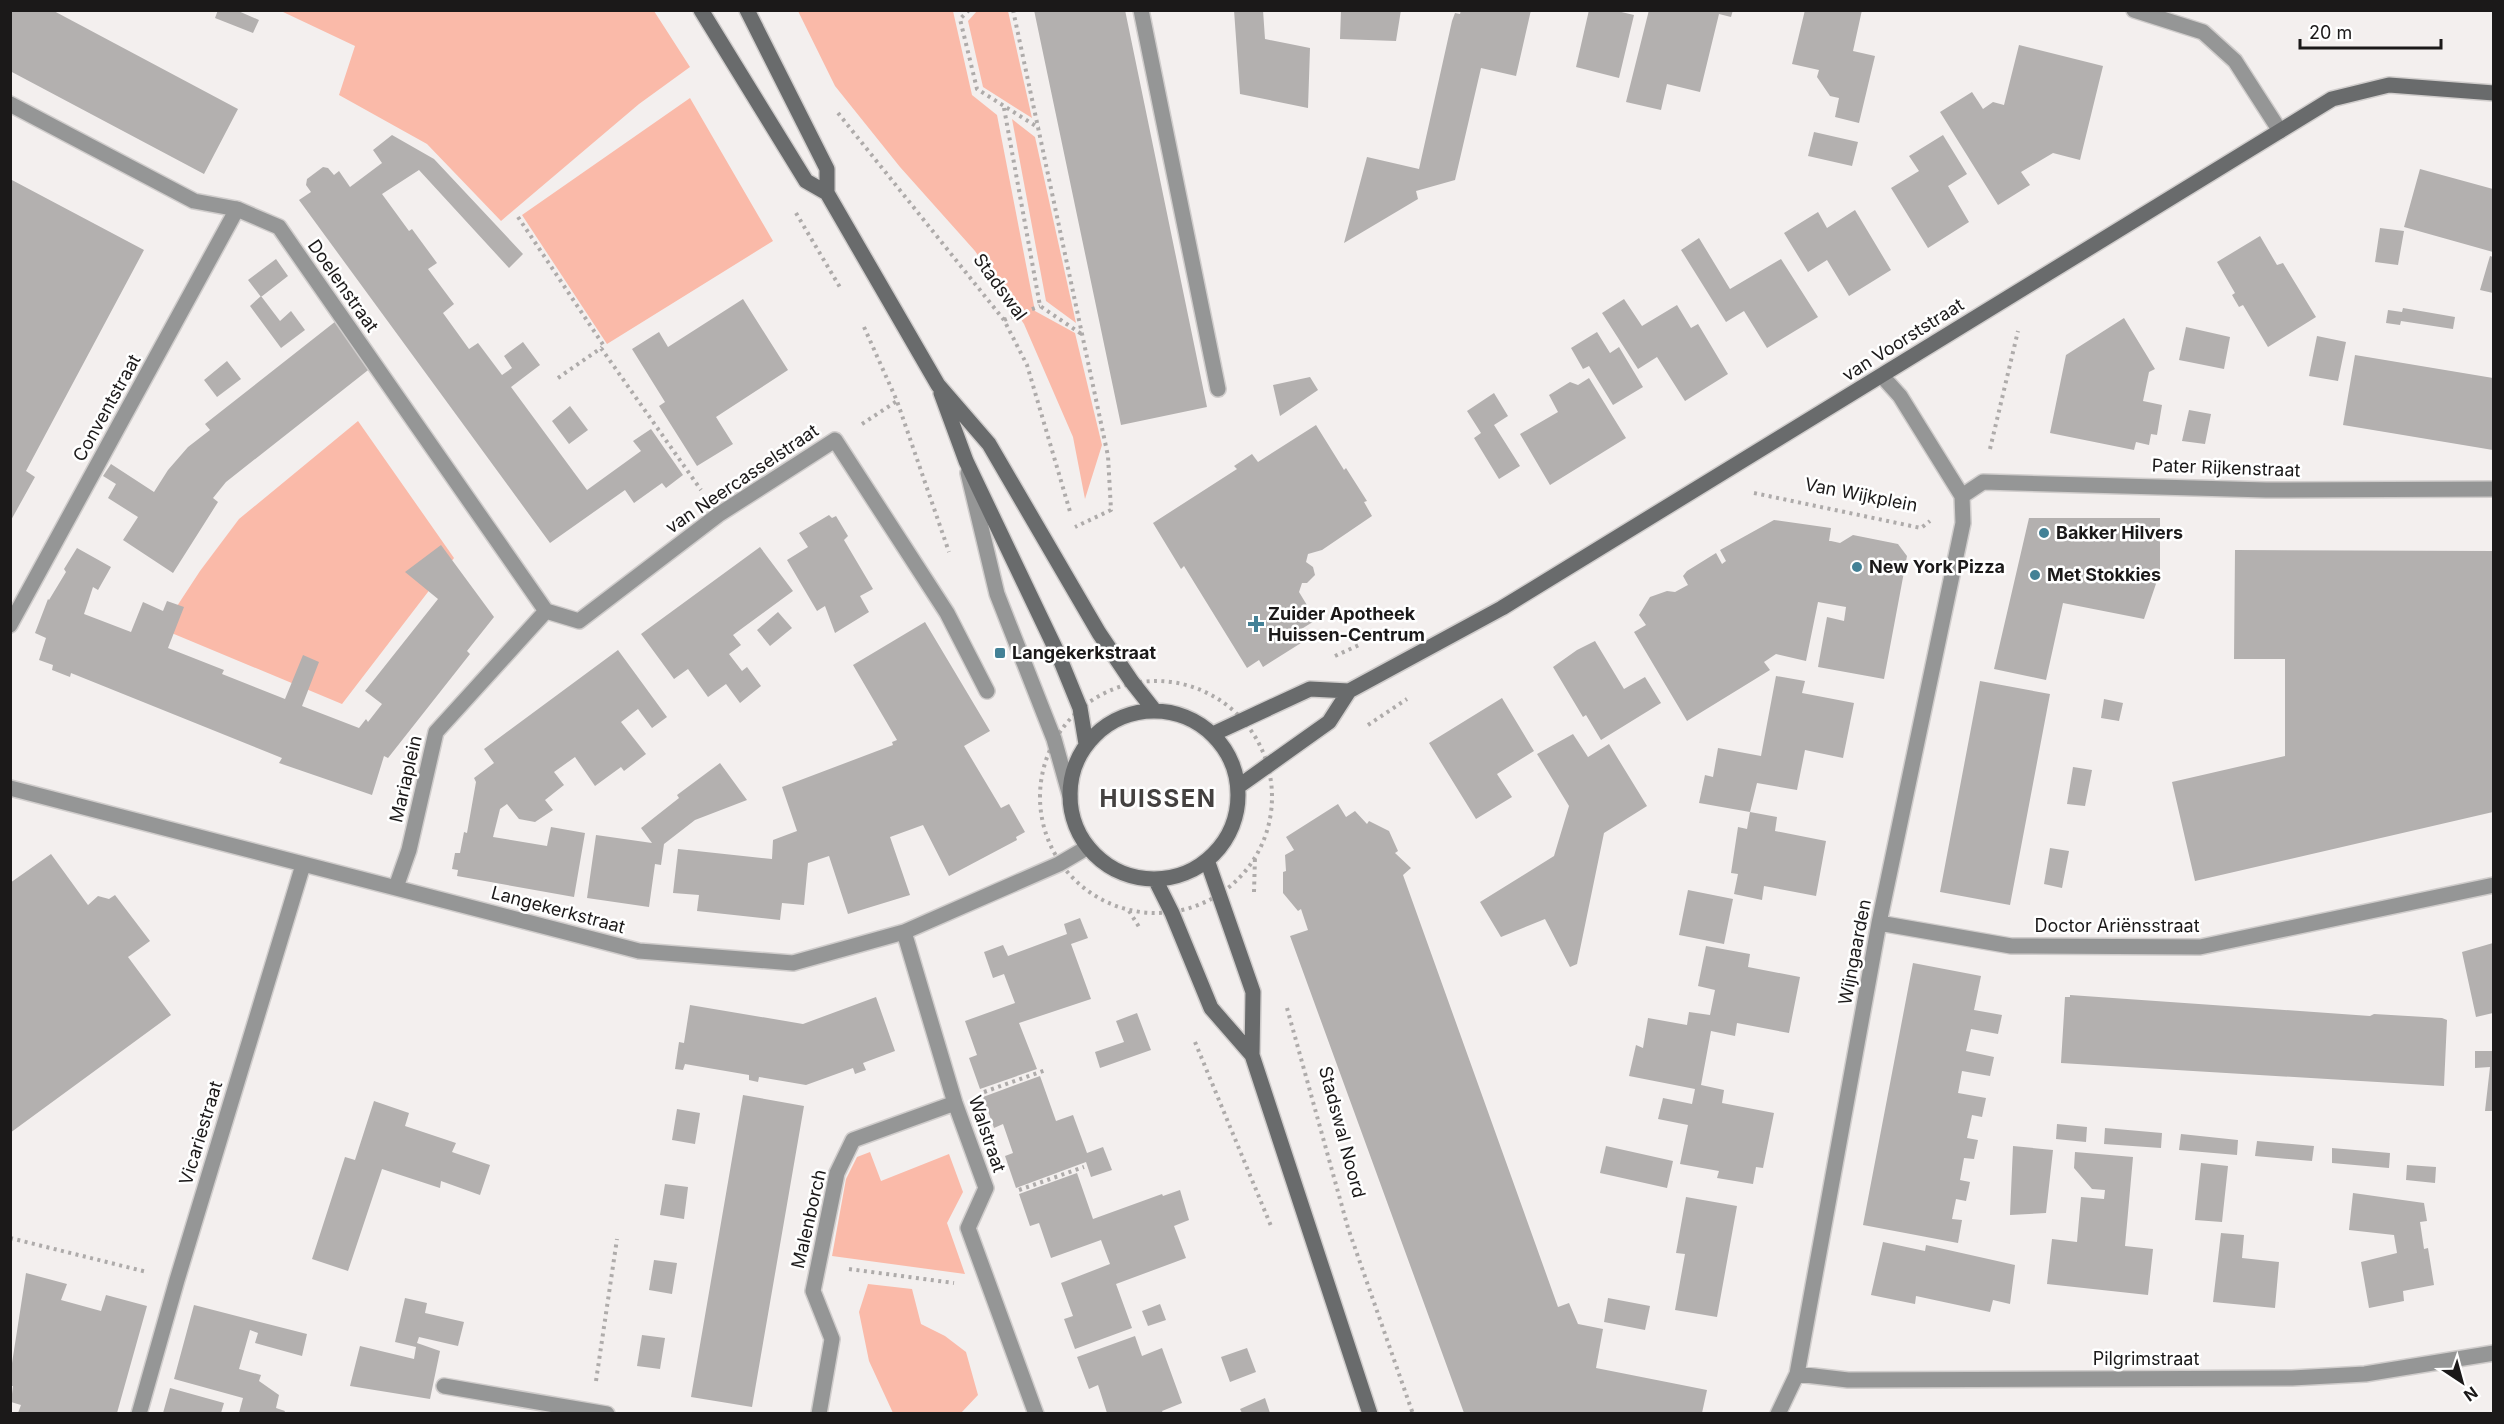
<svg xmlns="http://www.w3.org/2000/svg" width="2504" height="1424" viewBox="0 0 2504 1424" font-family="Inter,sans-serif">
<style>
.green{fill:#fabaa9}
.building{fill:#b3b0af}
.lines{fill:none;stroke-linecap:round;stroke-linejoin:round}
.lane-casing{stroke:#d0cdcc;stroke-width:18}
.street-casing{stroke:#d0cdcc;stroke-width:18}
.secondary-casing{stroke:#d0cdcc;stroke-width:18}
.path{stroke:#aeabaa;stroke-width:4;stroke-dasharray:3 4.5;stroke-linecap:butt}
.lane{stroke:#959696;stroke-width:15}
.street{stroke:#959696;stroke-width:15}
.secondary{stroke:#696b6c;stroke-width:15}
.poi-dot{fill:#438196;stroke:#fff;stroke-width:2}
.labels{text-anchor:middle;stroke-width:5;stroke-linejoin:round;paint-order:stroke}
.street-label{font-size:18px;fill:#1b1919;stroke:#fff}
.poi-label{font-size:18px;font-weight:bold;fill:#1b1919;stroke:#fff;text-anchor:start}
.district-label{font-size:24px;font-weight:bold;letter-spacing:1.5px;fill:#444140;stroke:#fff}
</style>
<rect width="100%" height="100%" fill="#f3efee"/>
<path class="green" d="M281,11H654L690,67L639,104L501,221L427,144L339,95L355,46Z
M798,11H953L972,95L997,115L1035,311L1075,333L1102,445L1085,499L1073,437L1024,324L975,251L900,167L835,86Z
M977,11H1008L1032,118L983,87L968,21Z
M690,98L773,241L607,344L522,215Z
M1012,119L1035,137L1076,323L1046,301Z
M358,421L454,558L342,704L162,629L200,571L239,519Z
M870,1152L881,1181L949,1154L963,1192L947,1223L965,1274L832,1256L846,1179L857,1157Z
M868,1284L912,1289L921,1324L945,1336L966,1352L978,1395L961,1413H893L869,1361L859,1312Z"/>
<path class="building" d="M10,10H52L238,109L204,174L10,71Z
M218,10H236L259,20L253,33L215,18Z
M1034,10H1125L1207,407L1121,425Z
M1234,10H1263L1265,39L1310,48L1308,108L1240,94Z
M1341,10H1401L1396,41L1340,39Z
M1461,10H1531L1516,76L1481,68L1455,180L1416,191L1418,199L1344,243L1367,157L1419,169L1452,21L1455,13L1460,14Z
M1589,10H1613L1634,15L1619,78L1576,67Z
M1649,10H1733L1731,17L1719,14L1700,92L1667,84L1661,110L1626,102Z
M1805,10H1862L1853,51L1875,56L1859,123L1835,117L1839,98L1830,96L1817,77L1819,70L1792,64Z
M2019,45L2103,66L2080,160L2053,153L2021,172L2030,185L1998,205L1940,112L1972,92L1983,109L1993,102L2004,105Z
M1814,132L1858,142L1852,166L1808,156Z
M392,135L434,159L523,254L509,268L419,170L382,194L409,231L412,229L437,263L428,269L454,304L443,313L469,349L478,343L502,375L512,368L504,356L523,342L540,365L511,387L587,490L641,451L633,441L651,429L683,475L666,488L662,483L634,503L625,490L550,543L299,200L311,192L306,185L307,179L323,167L328,168L334,175L339,171L350,187L382,163L373,150Z
M1943,135L1967,174L1948,186L1969,222L1928,248L1891,188L1919,171L1909,156Z
M2420,169L2493,189V252L2404,227Z
M10,179L144,250L26,471L35,477L10,522Z
M1855,210L1891,270L1849,296L1827,260L1808,272L1784,233L1818,212L1827,228Z
M2380,228L2404,231L2398,265L2375,262Z
M2260,236L2277,265L2283,263L2316,317L2268,347L2243,305L2239,307L2232,295L2235,293L2217,262Z
M1699,238L1730,289L1781,259L1818,317L1767,348L1744,311L1726,322L1681,250Z
M2490,256L2493,257V293L2480,290Z
M276,259L288,276L261,297L248,280Z
M261,296L280,321L291,311L305,330L281,348L250,306Z
M743,299L788,370L716,417L733,444L697,466L659,406L665,402L632,349L659,332L668,347Z
M1624,299L1642,326L1677,305L1691,328L1698,324L1728,374L1685,401L1657,357L1638,369L1602,313Z
M2403,308L2455,317L2453,329L2401,321L2400,325L2386,323L2388,310L2402,312Z
M2124,318L2155,369L2149,372L2143,401L2162,405L2157,435L2151,434L2149,445L2136,442L2134,450L2050,433L2066,355Z
M336,321L372,367L226,482L213,498L218,502L173,573L123,540L138,517L108,498L116,484L103,476L111,464L154,492L168,470L188,447L210,430L205,424Z
M2186,327L2230,337L2224,369L2179,360Z
M1597,332L1610,353L1619,347L1643,387L1613,405L1589,366L1583,369L1571,348Z
M2317,336L2346,342L2338,381L2309,376Z
M2355,355L2493,378V450L2343,425Z
M227,361L241,379L217,397L204,380Z
M1310,377L1318,390L1280,416L1273,385Z
M1589,378L1626,438L1550,485L1520,434L1558,412L1549,395L1570,382L1578,385Z
M1494,393L1508,416L1494,425L1520,466L1499,479L1474,438L1481,433L1467,411Z
M570,406L588,430L569,444L552,421Z
M2189,410L2211,414L2205,444L2182,441Z
M1316,425L1344,470L1346,468L1367,501L1364,502L1372,516L1322,550L1308,554L1306,562L1313,567L1315,575L1307,583H1302L1299,592L1316,620L1295,633L1301,643L1263,667L1259,660L1247,668L1184,566L1181,569L1153,523L1237,469L1234,466L1252,454L1258,462Z
M829,515L832,518L836,516L848,536L844,540L873,589L860,596L869,612L835,633L825,606L817,611L787,560L808,547L799,533Z
M2029,518H2160V572L2144,619L2063,603L2046,680L1994,669Z
M1774,520L1831,528L1829,541H1831L1840,543L1853,535L1898,544L1907,556L1884,679L1818,667L1827,617L1844,621L1846,607L1818,602L1806,661L1776,654L1764,662L1770,670L1687,721L1634,632L1646,625L1639,615L1650,597L1667,591L1675,592L1686,586L1688,585L1683,576L1687,571L1716,553L1722,564L1726,561L1720,550Z
M441,545L494,617L467,651L470,654L388,758L384,756L372,795L279,763L282,758L71,673L70,677L52,670L53,665L39,660L46,638L35,633L48,599L49,600L66,572L64,569L77,548L111,567L98,590L93,587L84,614L131,632L143,602L163,611L167,601L184,607L168,648L224,670L222,674L285,699L303,655L319,662L302,706L359,728L366,719L368,722L382,704L365,691L438,599L405,572Z
M760,547L793,591L733,635L741,645L729,654L742,671L747,667L761,686L740,703L726,684L708,697L688,669L674,679L641,634Z
M2235,550L2493,551V812L2195,881L2172,782L2285,756V659H2234Z
M778,612L792,628L770,646L757,630Z
M925,622L990,731L964,746L1001,808L1009,804L1025,832L1016,837L1017,840L949,876L923,825L890,837L910,895L848,914L829,856L808,863L804,905L782,903L780,920L697,911L699,895L673,893L678,849L772,859L773,840L797,831L782,787L893,745L892,742L897,740L853,665Z
M1595,641L1624,689L1645,677L1661,703L1601,740L1586,715L1583,717L1553,667L1577,650Z
M618,650L667,717L652,728L638,709L621,722L646,754L624,771L621,767L595,786L575,757L554,772L564,785L545,800L553,810L535,822L519,819L507,804L500,809L493,837L547,846L551,827L585,833L574,897L457,876L458,870L452,869L455,853H460L464,832L467,833L476,782L474,778L494,763L484,749Z
M1776,676L1805,681L1802,693L1854,703L1843,758L1805,750L1797,790L1757,783L1750,812L1699,803L1705,775L1713,777L1718,748L1761,756Z
M1980,681L2050,694L2010,905L1940,892Z
M1502,698L1534,751L1497,774L1512,797L1476,819L1429,743Z
M2104,699L2123,703L2119,721L2101,718Z
M1573,734L1588,757L1609,744L1647,806L1604,833L1577,964L1570,967L1545,919L1501,937L1480,902L1554,856L1569,806L1537,754Z
M720,763L747,800L695,820L664,844L661,865L655,864L649,907L587,898L596,835L652,843L641,828L679,798L677,795Z
M2073,767L2092,770L2085,806L2067,804Z
M1338,804L1346,817L1355,811L1367,824L1369,821L1389,831L1398,851L1395,853L1411,868L1403,875L1558,1307L1569,1303L1578,1324L1603,1329L1596,1368L1707,1390L1702,1413H1464L1290,936L1308,930L1301,909L1298,911L1283,893V872L1286,871L1285,855L1294,850L1286,837Z
M1750,812L1777,817L1775,831L1826,841L1816,896L1764,886L1762,900L1734,894L1738,874L1731,873L1738,827L1747,829Z
M2050,848L2069,851L2062,888L2044,884Z
M51,854L88,905L98,896L109,899L115,895L150,941L128,957L171,1015L10,1133V883Z
M1688,890L1733,899L1724,944L1679,935Z
M1080,918L1088,938L1071,944L1091,999L1019,1023L1037,1069L980,1089L969,1058L977,1055L965,1021L1015,1003L1004,974L993,978L984,952L1003,945L1008,956L1067,934L1064,924Z
M2493,943V1013L2476,1017L2462,952Z
M1706,946L1750,954L1748,967L1800,977L1789,1033L1737,1023L1735,1036L1711,1031L1701,1085L1724,1090L1722,1103L1774,1113L1763,1168L1756,1167L1753,1184L1717,1178L1719,1171L1680,1164L1688,1125L1658,1119L1663,1098L1692,1104L1695,1089L1629,1076L1636,1045L1643,1048L1648,1018L1687,1025L1689,1012L1710,1015L1715,990L1698,986Z
M1913,963L1981,976L1974,1010L2002,1015L1998,1034L1971,1029L1966,1051L1994,1057L1990,1076L1962,1071L1958,1093L1986,1098L1982,1117L1972,1115L1967,1138L1978,1140L1974,1159L1964,1158L1960,1180L1970,1182L1966,1201L1956,1199L1952,1219L1962,1220L1958,1243L1863,1225Z
M2070,995L2370,1016L2374,1014L2442,1018L2447,1020L2444,1086L2061,1063L2065,997H2070Z
M876,997L895,1051L863,1063L866,1070L855,1074L853,1068L806,1085L759,1077L758,1082L749,1080V1075L685,1064L683,1070L675,1069L679,1042L684,1043L690,1005L803,1024Z
M1137,1013L1151,1050L1100,1068L1095,1052L1124,1042L1116,1021Z
M2475,1051H2493V1111H2485L2490,1067L2475,1068Z
M1040,1076L1056,1121L1073,1115L1087,1153L1103,1147L1112,1170L1091,1177L1086,1162L1016,1188L1005,1156L1013,1153L1003,1124L994,1128L983,1097Z
M743,1095L804,1106L752,1407L691,1397Z
M374,1101L409,1113L405,1126L456,1143L452,1152L490,1165L480,1195L441,1181L440,1188L382,1169L348,1271L312,1259L345,1157L355,1160Z
M677,1109L700,1113L695,1144L672,1140Z
M2057,1124L2087,1127L2086,1142L2056,1139Z
M2105,1128L2162,1133L2161,1148L2104,1144Z
M2181,1134L2238,1140L2237,1155L2179,1150Z
M2257,1141L2314,1146L2312,1161L2255,1156Z
M1606,1146L1673,1161L1667,1188L1600,1173Z
M2013,1146L2053,1150L2046,1213L2010,1215Z
M2332,1148L2390,1153L2389,1168L2332,1163Z
M2075,1152L2133,1157L2125,1246L2153,1249L2148,1295L2047,1284L2052,1239L2077,1242L2081,1197L2104,1199L2105,1190L2092,1189L2074,1168Z
M2201,1163L2228,1166L2222,1222L2195,1220Z
M2407,1165L2436,1167L2435,1183L2406,1180Z
M1077,1173L1093,1219L1162,1194L1163,1196L1180,1190L1189,1220L1174,1226L1186,1258L1116,1284L1132,1328L1075,1349L1064,1319L1073,1316L1061,1283L1110,1264L1101,1240L1051,1258L1039,1223L1030,1226L1019,1194Z
M665,1184L688,1187L684,1219L660,1215Z
M2353,1193L2424,1203L2427,1221L2420,1222L2424,1249L2428,1248L2434,1285L2403,1291L2404,1301L2369,1308L2361,1262L2397,1253L2394,1235L2349,1230Z
M1686,1197L1737,1206L1717,1317L1675,1310L1685,1254L1676,1253Z
M2221,1233L2244,1235L2242,1258L2279,1262L2275,1308L2213,1302Z
M1883,1242L1925,1251L1926,1245L2015,1265L2010,1304L1993,1300L1990,1312L1916,1296L1915,1304L1871,1295Z
M654,1260L677,1263L672,1294L649,1290Z
M26,1273L67,1284L61,1300L101,1311L106,1295L147,1306L117,1413H18L21,1405L11,1402L13,1386H10V1376Z
M405,1298L427,1303L425,1313L464,1322L458,1346L419,1337L417,1343L440,1351L430,1399L350,1386L360,1346L414,1359L416,1347L395,1342Z
M1608,1298L1650,1306L1645,1330L1604,1322Z
M1160,1304L1166,1320L1148,1326L1142,1311Z
M194,1305L307,1334L302,1356L255,1343L258,1333L250,1330L239,1369L261,1375L259,1381L279,1395L276,1408L285,1411L284,1413H239L243,1398L174,1379Z
M642,1335L665,1338L660,1369L637,1366Z
M1135,1336L1142,1356L1162,1348L1182,1403L1162,1411L1163,1413H1107L1098,1385L1089,1389L1077,1357Z
M1247,1348L1256,1372L1230,1382L1221,1357Z
M170,1388L224,1403L221,1413H163Z
M1265,1398L1270,1413H1242L1240,1409Z"/>
<g class="lines">
<defs>
<path id="lane" d="M1141,10L1218,389
M968,473L997,594L1054,739L1070,796
M444,1386L607,1414"/>
<path id="street" d="M2134,10L2203,32L2235,61L2280,131
M10,104L194,201L237,209L279,227L546,611
M1882,376L1900,396L1962,496
M1962,496L1983,482L2266,490L2494,489
M546,611L579,621L718,515L835,440L947,613L987,691
M10,625L237,209
M10,788L639,951L793,963L904,932L1059,864L1088,847
M396,887L409,850L436,732L546,611
M1879,923L2011,946L2200,947L2494,885
M904,932L955,1103L986,1188L968,1228L1036,1414
M1797,1374L1848,1380L2292,1378L2365,1374L2494,1353
M139,1414L177,1280L303,865
M819,1414L832,1339L813,1291L837,1173L853,1140L955,1103
M1778,1414L1797,1374L1879,923L1963,523L1962,496"/>
<path id="secondary" d="M701,10L806,181L827,193
M747,10L827,169V193L938,385L989,444L1099,633L1132,682L1154,710
M941,393L966,461L1058,654L1080,708L1086,744
M1070 795a84 84 0 1 1 168 0a84 84 0 1 1-168 0Z
M1213,734L1310,689L1349,691
M1239,786L1329,722L1349,691L1502,608L2332,99L2389,85L2494,93
M1207,860L1253,992L1252,1055
M1155,879L1172,913L1211,1008L1252,1055L1370,1414"/>
</defs>
<use href="#lane" class="lane-casing"/>
<use href="#street" class="street-casing"/>
<use href="#secondary" class="secondary-casing"/>
<path class="path" d="M969,10L960,19L977,89L1039,128
M1013,10L1108,456L1111,510L1075,527
M1004,108L1040,306L1083,335
M838,113L1004,320L1027,365L1071,515
M796,213L841,289
M518,217L604,346L601,348
M1004,320L1040,306
M864,327L897,401L949,552
M558,378L601,348L701,490
M862,424L897,401
M1990,449L2018,331
M1754,493L1921,528L1930,521
M1335,656L1361,644
M1040 797a116 116 0 1 1 232 0a116 116 0 1 1-232 0Z
M1368,725L1407,699
M1254,892L1255,857
M1129,911L1141,930
M1287,1008L1348,1228L1413,1414
M1195,1042L1271,1226
M984,1092L1046,1070
M1019,1190L1084,1167
M10,1238L147,1272
M849,1269L954,1283
M596,1381L617,1239"/>
<use href="#lane" class="lane"/>
<use href="#street" class="street"/>
<use href="#secondary" class="secondary"/>
</g>
<g class="poi-dot">
<circle cx="2044" cy="533" r="6"/>
<circle cx="1857" cy="567" r="6"/>
<circle cx="2035" cy="575" r="6"/>
<path d="M1253 615h6v6h6v6h-6v6h-6v-6h-6v-6h6z"/>
<rect x="994" y="647" width="12" height="12" rx="3"/>
</g>
<g class="labels">
<g class="street-label">
<text transform="translate(343 286) rotate(55)" y="6">Doelenstraat</text>
<text transform="translate(1000 287) rotate(54)" y="6">Stadswal</text>
<text transform="translate(1903 340) rotate(-32)" y="6">van Voorststraat</text>
<text transform="translate(107 408) rotate(-61)" y="6">Conventstraat</text>
<text transform="translate(2226 468) rotate(2)" y="6">Pater Rijkenstraat</text>
<text transform="translate(742 479) rotate(-34)" y="6">van Neercasselstraat</text>
<text transform="translate(1861 495) rotate(11)" y="6">Van Wijkplein</text>
<text transform="translate(406 779) rotate(-77)" y="6">Mariaplein</text>
<text transform="translate(558 910) rotate(15)" y="6">Langekerkstraat</text>
<text x="2117" y="932">Doctor Ariënsstraat</text>
<text transform="translate(1855 952) rotate(-79)" y="6">Wijngaarden</text>
<text transform="translate(1342 1132) rotate(75)" y="6">Stadswal Noord</text>
<text transform="translate(201 1133) rotate(-73)" y="6">Vicariestraat</text>
<text transform="translate(987 1134) rotate(71)" y="6">Walstraat</text>
<text transform="translate(809 1219) rotate(-77)" y="6">Malenborch</text>
<text x="2146" y="1365">Pilgrimstraat</text>
</g>
<g class="poi-label">
<text x="2056" y="539">Bakker Hilvers</text>
<text x="1869" y="573">New York Pizza</text>
<text x="2047" y="581">Met Stokkies</text>
<text x="1268" y="620">Zuider Apotheek<tspan x="1268" dy="21">Huissen-Centrum</tspan></text>
<text x="1012" y="659">Langekerkstraat</text>
</g>
<g class="district-label">
<text x="1158" y="807">HUISSEN</text>
</g>
</g>
<rect width="2504" height="1424" fill="none" stroke="#1b1919" stroke-width="24"/>
<g transform="translate(2462 1382) rotate(144)" stroke="#ffffff" stroke-width="4.5" paint-order="stroke">
<path d="M0-4.5L10 22L0 15L-10 22Z" fill="#1b1919"/>
<text y="-9" font-size="16" font-weight="bold" text-anchor="middle" fill="#1b1919">N</text>
</g>
<path d="M2300 39v9h141v-9" fill="none" stroke="#1b1919" stroke-width="3"/>
<text x="2309" y="39" font-size="18" fill="#1b1919" stroke="#ffffff" stroke-width="4.5" paint-order="stroke">20 m</text>
</svg>
